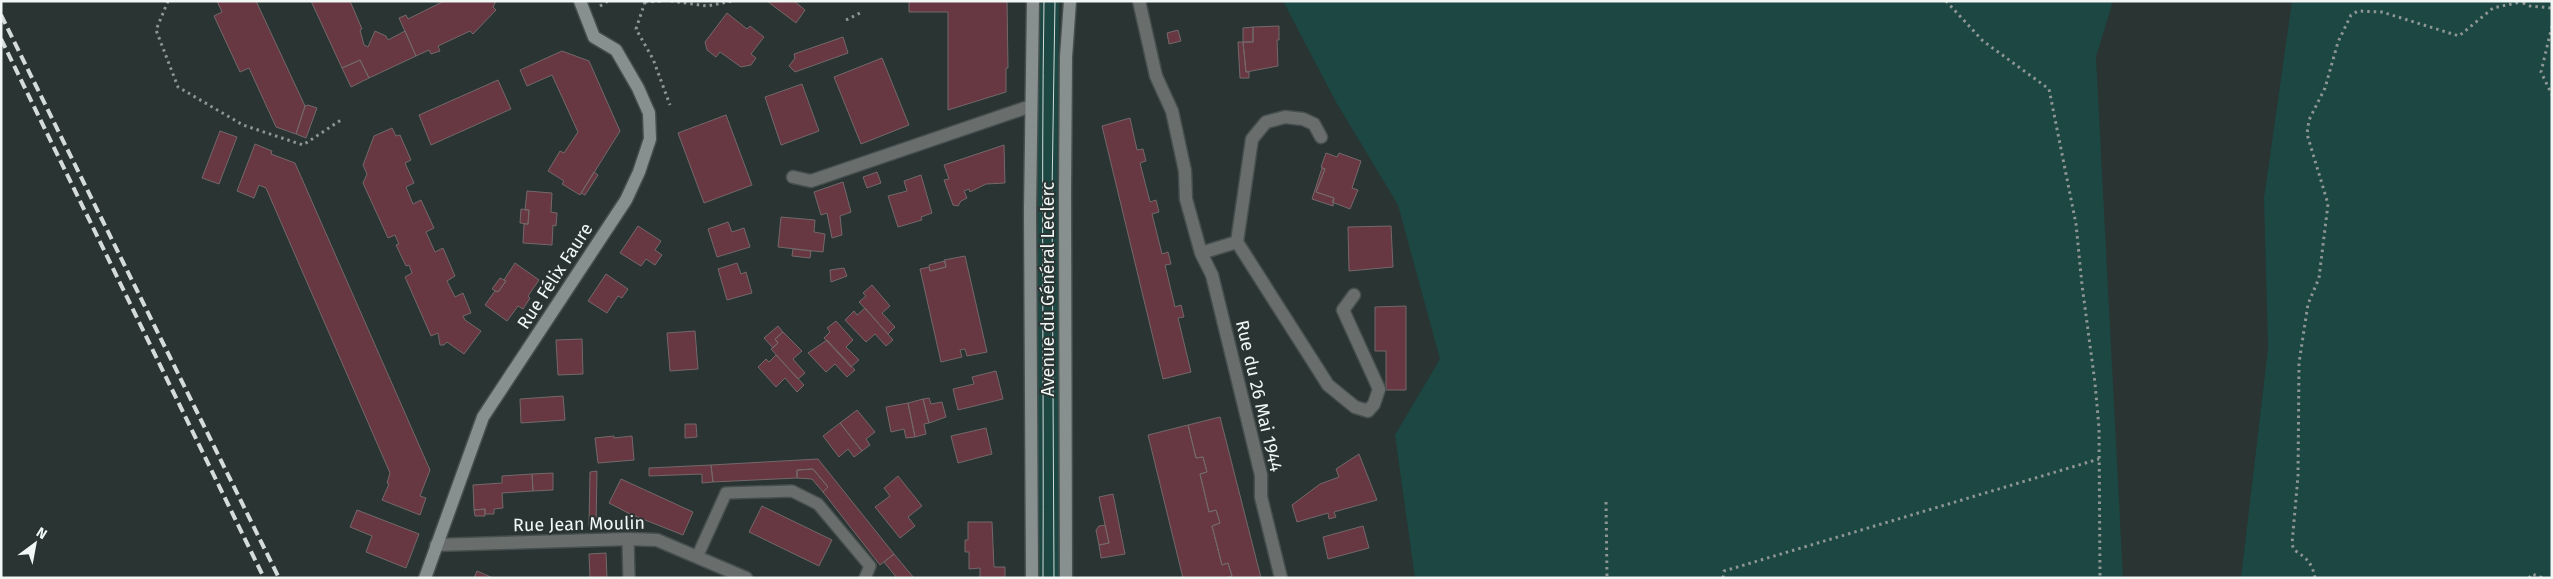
<svg xmlns="http://www.w3.org/2000/svg" width="2553" height="579" viewBox="0 0 2553 579" font-family="'Fira Sans',sans-serif">
<style>
.green{fill:#1c4742}
.building{fill:#683842;stroke:#73686a}
.lines{fill:none;stroke-linecap:round;stroke-linejoin:round}
.lane-casing{stroke:#464f4e;stroke-width:14}
.street-casing{stroke:#464f4e;stroke-width:15}
.secondary-casing{stroke:#464f4e;stroke-width:15}
.path{stroke:#8e9695;stroke-width:3;stroke-dasharray:2.5 4;stroke-linecap:butt}
.lane{stroke:#696e6d;stroke-width:11}
.street{stroke:#696e6d;stroke-width:12}
.secondary{stroke:#87908e;stroke-width:12}
.tram{stroke:#d4dbda;stroke-width:1}
.rail{stroke:#d4dbda;stroke-width:4;stroke-dasharray:10 5;stroke-linecap:butt}
.labels{text-anchor:middle;stroke-width:4;stroke-linejoin:round;paint-order:stroke}
.street-label{font-size:18px;fill:#f0f7f5;stroke:#2a3433}
</style>
<rect width="100%" height="100%" fill="#2a3433"/>
<path class="green" d="M1038,1H1059L1057,193L1060,578H1038Z
M1283,1H2113L2096,57L2123,578H1415L1395,435L1440,359L1398,205L1336,102Z
M2292,1H2552V578H2241L2268,349L2264,198Z"/>
<path class="building" d="M217,1H256L305,106L296,134L276,127L249,68L240,72L214,16L222,12Z
M311,1H350L362,29L360,30L364,45L368,47L375,31L386,36L388,40L405,31L416,56L369,78L360,60L342,68Z
M444,1H496L493,7L496,10L473,34L470,31L438,46L440,51L431,54L429,50L416,56L399,18L406,15L408,19Z
M767,1H794L805,10L796,23Z
M909,1H1007L1008,68H1006V92L948,110V12H909Z
M727,13L747,29L750,26L764,37L751,54L756,58L751,65L741,67L720,52L716,57L707,50L705,42Z
M1279,26V40H1277L1278,66L1246,72L1243,42H1253V27Z
M1253,27V42H1243V28Z
M1178,30L1181,41L1169,44L1167,33Z
M843,37L848,53L795,72L789,66L795,58L794,54Z
M1238,42H1243L1246,72H1249V78H1240Z
M562,51L589,61L620,131L580,195L562,184L564,181L548,171L560,151L564,153L578,132L552,75L527,86L520,70Z
M882,58L909,125L861,144L834,77Z
M360,60L369,78L351,87L342,68Z
M498,80L511,109L431,145L419,115Z
M802,84L819,131L781,145L765,97Z
M308,105L317,108L306,138L296,134L305,106Z
M726,115L752,185L704,203L678,133Z
M1130,118L1137,150L1143,149L1146,161L1140,163L1150,202L1156,200L1159,212L1152,214L1162,254L1168,252L1171,264L1165,265L1175,307L1181,305L1184,317L1178,318L1191,372L1163,379L1102,126Z
M392,128L396,136L400,135L411,160L405,163L414,183L406,187L413,204L421,200L434,228L426,232L435,252L443,248L455,276L447,281L455,297L463,293L471,313L463,316L465,320L481,331L464,354L447,342L444,345H440L438,333L431,336L405,277L412,273L409,265L406,266L396,245L399,244L395,235L388,238L363,183L367,174L363,165L374,136Z
M220,131L237,137L219,184L202,178Z
M255,144L272,151L271,154L295,163L430,470L420,496L426,498L420,515L382,500L389,484L387,483L390,473L266,188L259,185L254,198L237,191Z
M1004,145L1005,183L986,184L970,192L969,189L964,191L967,198L961,201L958,206L953,205L944,180L949,179L944,165Z
M1326,153L1337,157L1339,153L1361,161L1352,188L1358,190L1350,209L1332,202L1334,198L1316,192L1325,169L1321,167Z
M1322,168L1325,169L1316,192L1334,198L1333,206L1312,199Z
M594,172L598,175L585,195L581,193Z
M877,172L881,183L867,188L863,177Z
M921,175L932,213L921,217L922,220L898,227L888,196L907,191L904,181Z
M843,182L851,212L840,216L842,235L832,238L827,213L821,215L814,192Z
M527,191L552,193L551,212L557,213L556,226L553,225L552,245L523,243L524,224H528L529,210H525Z
M521,209L529,210L528,224L520,223Z
M781,217L815,220L814,232L825,234L823,252L778,247Z
M728,222L732,232L744,228L750,247L717,257L708,229Z
M638,226L661,241L655,250L662,255L655,265L646,259L641,266L620,253Z
M1391,226L1393,267L1349,271L1348,227Z
M793,249L811,251L810,258L792,256Z
M965,256L987,352L967,356L965,349L960,350L962,357L941,362L920,269L929,267L930,271L946,267L944,260Z
M945,261L946,267L930,271L929,265Z
M515,263L539,280L528,296L530,298L523,309L518,306L507,321L485,305L495,291L498,292L506,281L504,280Z
M737,263L741,274L746,272L752,293L727,300L718,269Z
M844,268L847,276L831,282L830,270Z
M606,274L628,289L622,298L618,296L607,313L588,301Z
M500,278L506,281L498,292L492,289Z
M872,285L890,306L882,313L895,327L888,334L859,302L866,296L863,293Z
M1406,306V390H1386V351H1375V307Z
M865,308L893,340L886,346L875,334L866,342L845,320L854,311L857,315Z
M836,321L853,340L846,347L859,360L851,367L824,338L830,332L827,328Z
M778,326L783,332L775,339L778,343L773,348L764,338Z
M695,331L698,369L670,371L667,333Z
M783,332L802,351L793,359L805,373L798,379L771,349L778,343L775,339Z
M582,339L583,374L558,375L556,340Z
M827,340L855,370L847,377L835,364L826,372L808,353Z
M776,355L804,385L797,392L785,378L776,387L758,367L766,359L769,362Z
M996,371L1003,399L958,410L953,389L974,384L972,377Z
M563,396L565,420L521,423L520,399Z
M929,398L931,404L942,402L946,417L929,423L923,399Z
M923,399L929,423L924,424L926,434L915,437L908,403Z
M908,403L915,437L906,438L904,429L891,432L886,407Z
M857,410L875,432L866,439L870,445L862,451L840,423Z
M1220,417L1261,578H1226L1232,576L1228,563L1222,565L1212,526L1220,523L1216,510L1209,512L1200,474L1207,472L1203,457L1196,458L1188,425Z
M840,423L862,451L854,457L848,449L839,457L823,436Z
M685,424H696L697,437L685,438Z
M1188,425L1196,458L1203,457L1207,472L1200,474L1209,512L1216,510L1220,523L1212,526L1222,565L1228,563L1232,576L1226,578H1183L1148,435Z
M986,428L992,454L958,463L951,436Z
M614,436V438L632,436L634,460L598,463L595,438Z
M1359,454L1377,500L1334,512L1336,517L1329,519L1328,513L1297,522L1292,505L1320,484L1339,477L1336,469Z
M818,459L894,554L880,565L823,492L828,487L813,469L797,470V478L713,482L711,465Z
M711,465L713,482L702,483V474L649,476V468Z
M813,469L828,487L823,492L812,479L797,478V470Z
M597,471L596,526H589L590,472Z
M553,473V490L533,491L532,474Z
M532,474L533,491L502,493L503,508L494,509V514H485V509L474,510L473,485L502,483V476Z
M898,476L922,506L908,517L915,526L900,538L875,507L890,496L884,488Z
M621,479L693,512L683,535L630,514L609,503Z
M1113,494L1125,554L1101,558L1099,545L1109,543L1099,497Z
M762,506L832,540L819,566L749,532Z
M485,509V516H475L474,510Z
M357,510L419,534L406,568L366,552L372,536L350,527Z
M968,522H992L994,567H1005V578H980V568L969,569V552H965V540H968Z
M1105,525L1109,543L1099,545L1096,530L1099,526Z
M1363,526L1369,548L1328,559L1323,537Z
M606,553L607,578H590L589,554Z
M894,554L914,578H897L884,562Z
M477,571L493,578H474Z"/>
<g class="lines">
<defs>
<path id="lane" d="M628,539L629,578
M697,557L726,493L792,491L818,504L870,566L865,578"/>
<path id="street" d="M1139,1L1156,76L1172,111L1185,171L1186,199L1201,253L1212,275L1261,475V497L1281,578
M793,177L811,181L1031,106
M1237,242L1328,385L1355,407L1368,411L1374,404L1379,389L1343,310L1354,295
M1201,253L1237,242L1252,139L1266,122L1285,117L1303,119L1314,124L1321,137
M436,545L628,539L657,540L746,578"/>
<path id="secondary" d="M425,578L483,417L626,200L639,172L650,139L649,113L638,88L616,50L594,37L580,1
M1032,578L1030,211L1033,1
M1066,578L1065,192L1066,57L1070,1"/>
</defs>
<use href="#lane" class="lane-casing"/>
<use href="#street" class="street-casing"/>
<use href="#secondary" class="secondary-casing"/>
<path class="path" d="M168,1L156,30L178,87L243,125L303,145L341,120
M671,1L707,6L732,1
M1946,1L1983,41L2049,89L2076,224L2082,285L2095,383L2099,428L2100,578
M645,2L636,29L653,59L670,105
M645,2L664,1
M2523,3L2530,6L2552,8
M600,6L608,1
M846,20L862,12
M2552,26L2541,72L2552,95
M1606,502L1607,578
M1723,578L1724,571L2099,459
M2315,578C2312,563 2307,558 2294,550L2292,544L2298,476L2299,363L2308,304L2319,278L2328,204L2307,134L2309,120L2325,88L2338,42L2351,15L2358,11L2382,12L2459,36L2493,8L2525,1
M2529,578L2532,574L2543,578"/>
<use href="#lane" class="lane"/>
<use href="#street" class="street"/>
<use href="#secondary" class="secondary"/>
<path class="tram" d="M1043,578C1044,386 1041,193 1044,1
M1054,578L1052,193L1055,1"/>
<path class="rail" d="M1,15L279,578
M1,39L264,578"/>
</g>
<g class="labels">
<g class="street-label">
<text transform="translate(555 276) rotate(-57)" y="6">Rue Félix Faure</text>
<text transform="translate(1048 289) rotate(-90)" y="6">Avenue du Général Leclerc</text>
<text transform="translate(1259 396) rotate(77)" y="6">Rue du 26 Mai 1944</text>
<text transform="translate(579 524) rotate(-1)" y="6">Rue Jean Moulin</text>
</g>
</g>
<rect width="2553" height="579" fill="none" stroke="#f0f7f5" stroke-width="5"/>
<g transform="translate(35 544) rotate(32)" stroke="#2a3433" stroke-width="4" paint-order="stroke">
<path d="M0-4L9 19L0 12L-9 19Z" fill="#f0f7f5"/>
<text y="-8" font-size="14" font-weight="bold" text-anchor="middle" fill="#f0f7f5">N</text>
</g>
</svg>
